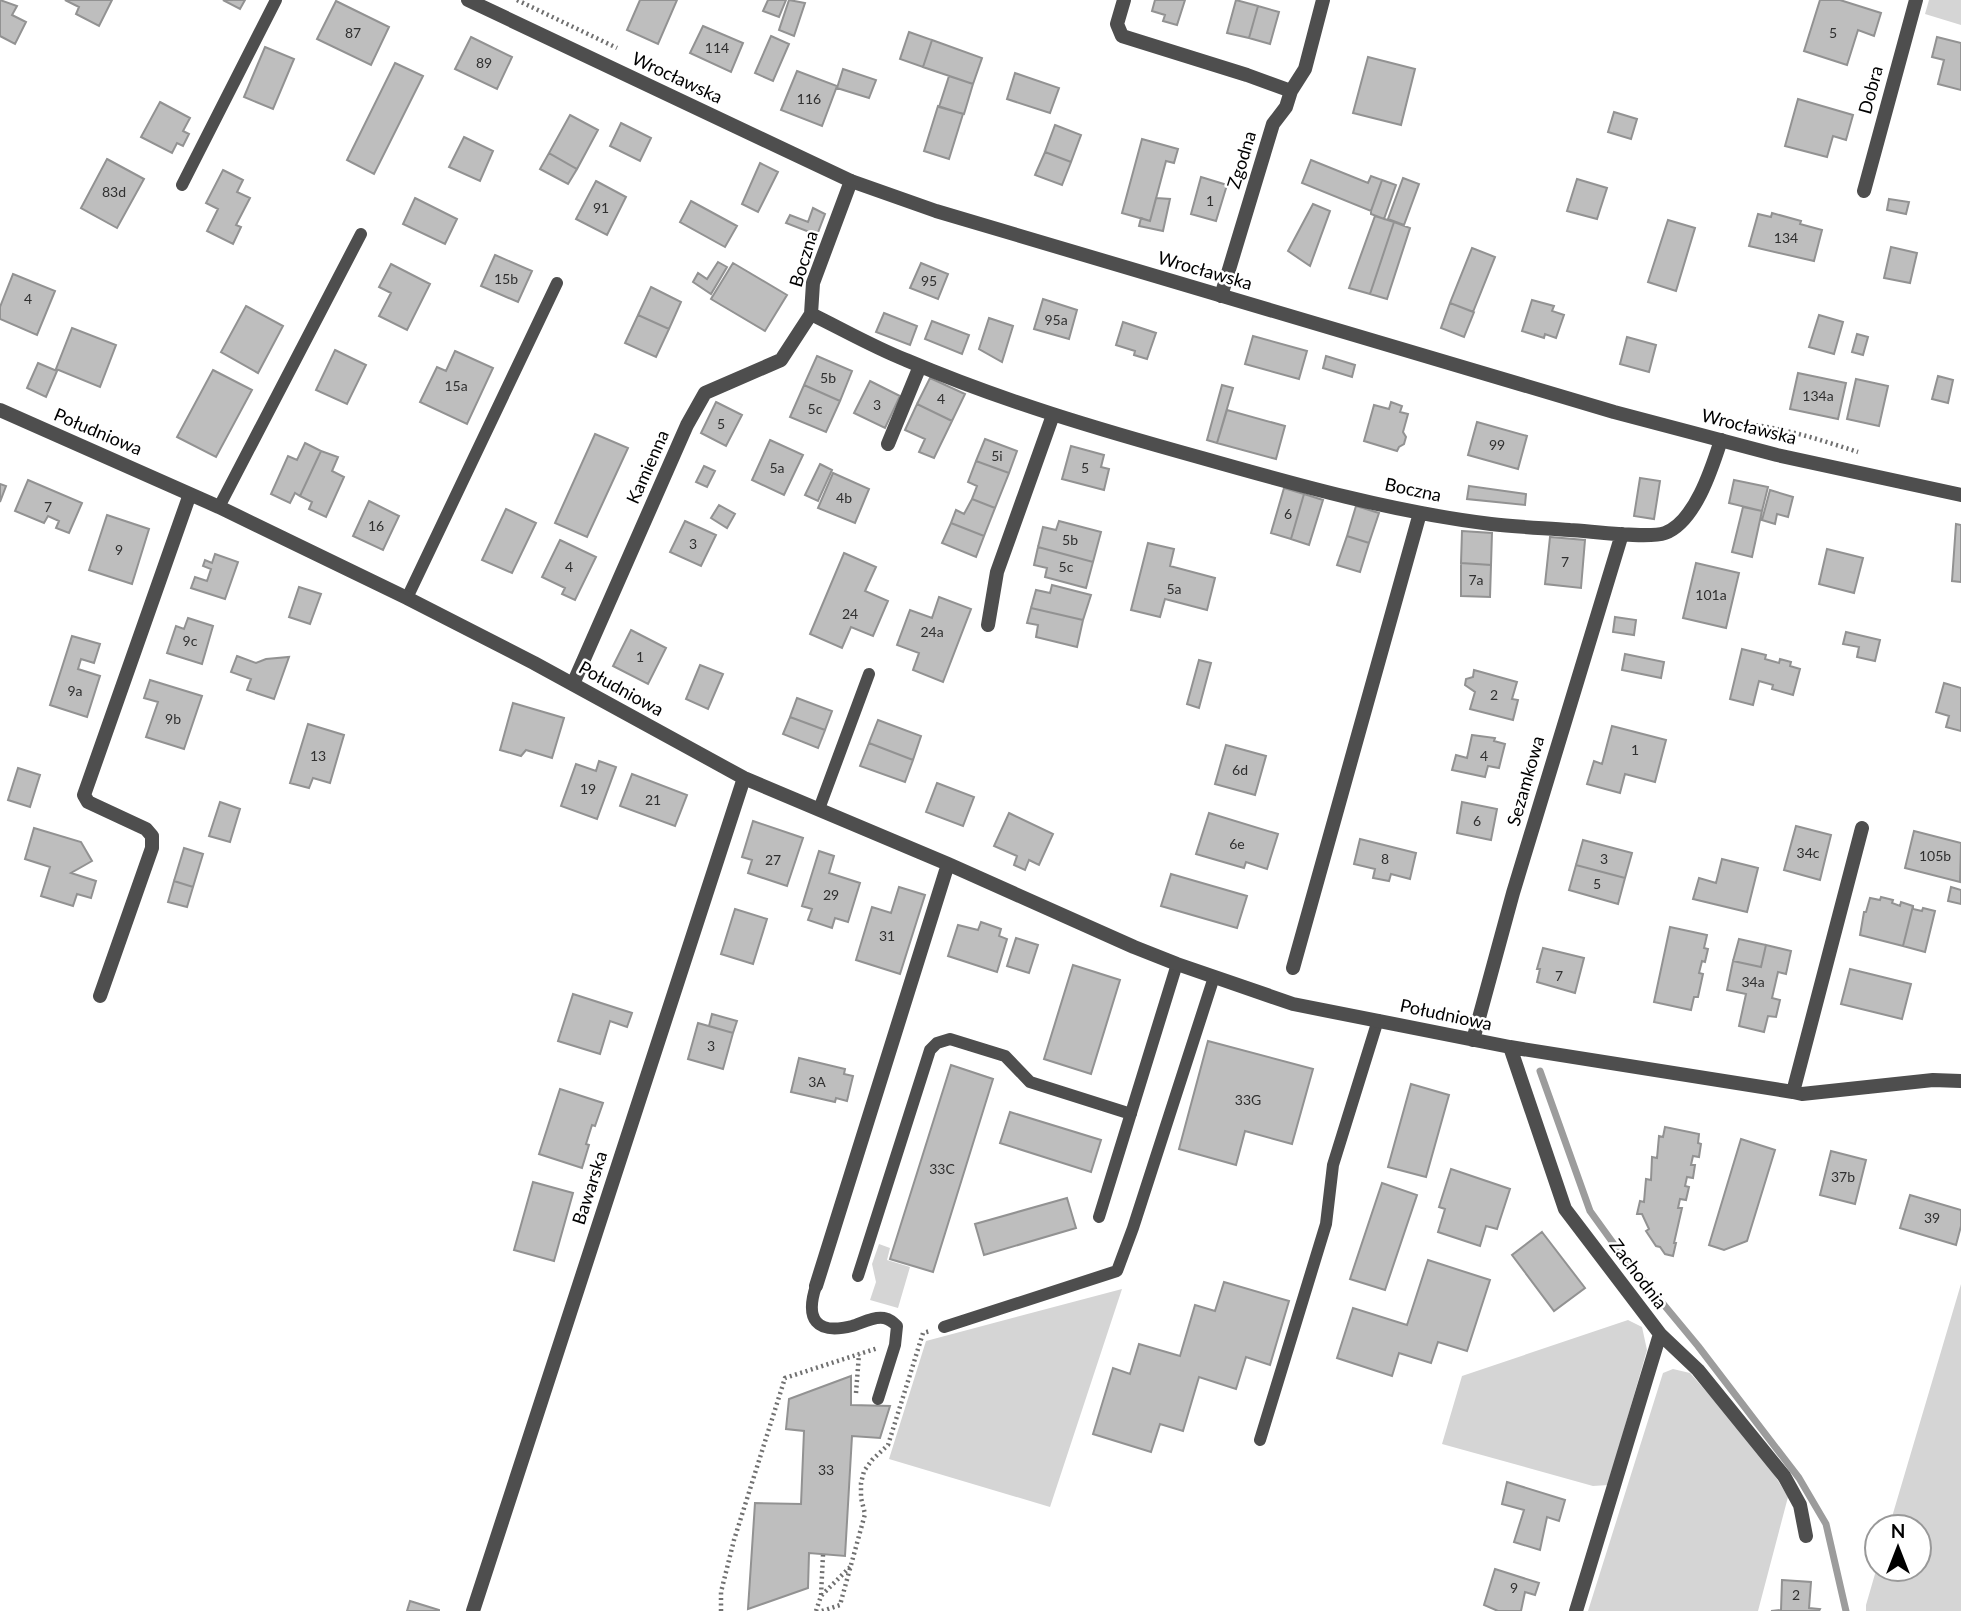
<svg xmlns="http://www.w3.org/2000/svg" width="1961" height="1611" viewBox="0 0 1961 1611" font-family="Lato,sans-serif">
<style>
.green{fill:#d5d5d5}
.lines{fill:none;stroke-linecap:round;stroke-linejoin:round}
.stream{stroke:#9c9c9c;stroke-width:7}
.building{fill:#bebebe;stroke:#929292;stroke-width:2}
.path{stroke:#707070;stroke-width:4.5;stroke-dasharray:2 3.5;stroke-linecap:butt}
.service{stroke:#4e4e4e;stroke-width:12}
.minor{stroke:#4e4e4e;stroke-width:14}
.tertiary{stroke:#4e4e4e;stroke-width:14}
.labels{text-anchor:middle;stroke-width:5;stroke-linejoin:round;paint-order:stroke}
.number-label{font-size:14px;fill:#303030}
.street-label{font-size:18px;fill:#000;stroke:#fff}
</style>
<rect width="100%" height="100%" fill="#fff"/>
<path class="green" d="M1929,0H1961V25L1925,14Z
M879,1244L890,1248L887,1260L910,1267L898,1308L870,1300L876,1282L872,1264Z
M1961,1284V1611H1866V1605L1877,1567V1569H1919V1527H1889Z
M1122,1289L1050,1507L889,1459L926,1341Z
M1628,1320L1642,1327L1647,1350L1608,1485L1593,1486L1442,1444L1462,1376Z
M1673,1369L1690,1373L1728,1416L1762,1455L1788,1497L1758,1611H1588L1663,1373Z"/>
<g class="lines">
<path class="stream" d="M1540,1071L1590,1211L1616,1247L1698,1346L1799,1478L1826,1524L1846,1611"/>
</g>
<path class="building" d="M0,0L17,6L12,15L26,22L15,44L0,36Z
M65,0H112L99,26L76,14L79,7Z
M223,0H245L240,9Z
M640,0H677L658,44L627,30Z
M768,0H786L779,17L763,11Z
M789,0L805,3L794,36L779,30Z
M1155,0H1185L1177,25L1163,21L1165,15L1152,11Z
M1236,0L1258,6L1249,38L1227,33Z
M1820,0H1840L1881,13L1874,36L1858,30L1847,65L1804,51Z
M336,1L389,27L371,65L317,39Z
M1258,6L1279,12L1270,44L1249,38Z
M703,26L743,43L731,72L690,53Z
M909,32L932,40L923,67L900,59Z
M771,36L789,44L773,81L755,73Z
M471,37L512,57L497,89L455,69Z
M1937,37L1961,43V90L1938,84L1944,60L1932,57Z
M932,40L982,58L973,84L923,67Z
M265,47L294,59L273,109L244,97Z
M1368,57L1415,69L1401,125L1353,113Z
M395,63L423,76L374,174L347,160Z
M843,69L876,80L869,98L837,88Z
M797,71L837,86L822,126L781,110Z
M1015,73L1059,88L1050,113L1007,99Z
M949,76L973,84L964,114L939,107Z
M1798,99L1853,115L1846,140L1833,136L1827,157L1785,146Z
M160,102L190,118L183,131L189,134L183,146L177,143L172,153L141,137Z
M938,106L963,114L949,159L924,151Z
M1614,112L1637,119L1631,139L1608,132Z
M570,115L598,130L577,169L549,153Z
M621,123L651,138L640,161L610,146Z
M1055,125L1081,135L1071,162L1045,152Z
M464,137L493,151L480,181L449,167Z
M1142,139L1178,149L1174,163L1166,161L1150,221L1122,213Z
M1045,152L1071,162L1062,185L1035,175Z
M549,153L577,169L568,184L540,169Z
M107,159L144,179L117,228L81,208Z
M1311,160L1368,183L1371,176L1382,180L1371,211L1302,183Z
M760,163L778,172L758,212L742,204Z
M223,170L243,180L237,192L250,198L236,225L241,227L233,244L207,231L218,209L206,203Z
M1201,177L1227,185L1216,221L1191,214Z
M1403,178L1419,184L1404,225L1388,219Z
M1577,179L1607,188L1597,219L1567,211Z
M1382,180L1396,185L1384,219L1371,214V211Z
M596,181L626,197L607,235L576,219Z
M415,198L457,219L445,244L403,224Z
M1156,198L1170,199L1163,231L1139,226L1141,218L1150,221Z
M1889,199L1909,202L1906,214L1887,210Z
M691,201L737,226L725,247L680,222Z
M1313,204L1330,211L1310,266L1288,251Z
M813,208L825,214L817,235L786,223L790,215L808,222Z
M1772,213L1801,221L1800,224L1822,230L1814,261L1749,246L1758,214L1771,217Z
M1375,216L1394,222L1370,294L1349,288Z
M1668,220L1695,228L1676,291L1648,282Z
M1394,222L1410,228L1387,299L1370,294Z
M1891,247L1917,253L1910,283L1884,278Z
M1472,248L1495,257L1473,312L1450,303Z
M495,255L532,271L518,302L481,286Z
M718,262L727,267L711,294L693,282L698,273L707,279Z
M733,263L787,295L765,331L711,299Z
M921,263L948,274L938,299L910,288Z
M391,264L430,284L407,330L379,316L391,293L379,287Z
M13,274L55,291L37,335L0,319V307Z
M651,287L681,302L669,329L638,315Z
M1043,299L1077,310L1069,339L1034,329Z
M1532,300L1554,306L1552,311L1564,315L1556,338L1545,334L1544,338L1522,331Z
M1450,303L1474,312L1464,337L1441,328Z
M246,306L283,326L258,373L221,352Z
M884,313L917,326L910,345L876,332Z
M638,315L669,329L656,357L625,343Z
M1819,315L1843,322L1834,354L1809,347Z
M989,318L1013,326L1002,362L979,349Z
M932,321L969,335L962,354L925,339Z
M1123,322L1156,333L1147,359L1134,355L1135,351L1116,345Z
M72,328L116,345L100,387L56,369Z
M1857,334L1868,337L1863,355L1852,352Z
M1253,336L1307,351L1299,379L1245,364Z
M1627,337L1656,345L1649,372L1620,364Z
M335,350L366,365L347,404L316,390Z
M455,351L493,368L467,424L420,402L437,367L446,371Z
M817,356L852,371L840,401L804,385Z
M1326,356L1355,365L1352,377L1323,368Z
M38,363L57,371L46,397L27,388Z
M213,370L252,390L216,457L177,437Z
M1798,373L1846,383L1838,419L1790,409Z
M1938,376L1953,380L1948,403L1932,399Z
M930,378L965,394L952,421L917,404Z
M1856,379L1888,386L1879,426L1847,419Z
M870,381L900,396L885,428L854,413Z
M804,385L840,401L826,432L790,417Z
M1222,385L1233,388L1217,443L1207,440Z
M716,402L742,415L726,446L701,433Z
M1391,402L1402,406L1400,412L1408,414L1403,432L1406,437L1404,444L1399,447L1397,451L1364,441L1374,405L1389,409Z
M917,404L952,421L934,458L919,452L925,439L905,430Z
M1227,410L1285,426L1276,459L1217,443Z
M1477,422L1527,436L1518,469L1468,455Z
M595,434L628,448L587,537L555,523Z
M985,439L1017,451L1009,473L976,461Z
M770,440L803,455L784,495L752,480Z
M305,443L321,451L300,496L295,493L290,503L271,494L288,456L297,460Z
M1071,446L1104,455L1101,467L1109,469L1104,490L1062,479Z
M321,451L338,457L332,471L344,477L326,517L309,509L312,502L300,496Z
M976,461L1009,473L995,508L972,499L977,486L968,482Z
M820,464L832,470L818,501L805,495Z
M704,466L715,471L707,487L696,482Z
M833,473L869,489L855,523L818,508Z
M1640,478L1660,481L1654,519L1634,516Z
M28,480L82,503L69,533L56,528L59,521L48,516L44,523L15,511Z
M1734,480L1768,487L1762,511L1729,503Z
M0,484L6,486L0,502Z
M1469,486L1526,494L1525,505L1467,499Z
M1284,488L1304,494L1291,539L1271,533Z
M1770,490L1793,497L1788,517L1777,514L1775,524L1762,520Z
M1304,494L1323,500L1309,545L1291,539Z
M972,499L995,508L984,536L951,523L956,510L964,514Z
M369,501L399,516L383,550L353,536Z
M719,505L735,514L727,528L711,518Z
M1356,506L1379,513L1369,543L1347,536Z
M1743,507L1762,511L1752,557L1732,552Z
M506,509L536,523L512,573L482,560Z
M107,515L149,529L132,584L89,570Z
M685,521L716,535L701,566L670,552Z
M1059,521L1101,532L1093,562L1038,547L1043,527L1056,530Z
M951,523L984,536L976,557L942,543Z
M1956,524L1961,525V582L1952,581Z
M1462,531L1492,533L1491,565L1461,563Z
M1347,536L1369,543L1360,572L1337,565Z
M1550,537L1585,540L1581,588L1545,584Z
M560,540L596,557L575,600L562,594L565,588L542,577Z
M1148,543L1174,549L1170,566L1215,578L1207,610L1165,599L1160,617L1131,610Z
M1038,547L1093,562L1086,588L1045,577L1047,568L1034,565Z
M1827,549L1863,558L1854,593L1819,584Z
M844,553L876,567L865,591L888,601L873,636L851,627L842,648L810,634Z
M215,554L238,562L225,599L191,588L195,577L207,581L211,569L203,566L205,560L212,563Z
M1461,563L1491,565L1490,597L1461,596Z
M1696,563L1739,573L1726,628L1683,618Z
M1052,585L1091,595L1083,620L1031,608L1036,590L1050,593Z
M299,587L321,594L310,624L289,617Z
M939,597L971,609L943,682L913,670L919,653L897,645L910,610L932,618Z
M1031,608L1083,620L1077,647L1036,637L1038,625L1027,623Z
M1615,617L1636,620L1634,635L1613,632Z
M188,618L213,626L202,664L167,653L176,626L184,629Z
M631,630L666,648L648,684L613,666Z
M1846,632L1880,640L1875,661L1857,657L1859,647L1843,644Z
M72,636L100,644L94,663L81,659L78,669L100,676L87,717L50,705Z
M1742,649L1766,655L1765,659L1779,663L1780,659L1791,662L1790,666L1800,669L1793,695L1772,689L1773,685L1759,681L1753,705L1730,699Z
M1625,654L1664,662L1661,678L1622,670Z
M237,656L256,663L266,659L289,657L274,699L247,690L251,679L231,672Z
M1199,660L1211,663L1199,708L1187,704Z
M700,665L723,674L708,709L686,699Z
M1474,670L1517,682L1512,699L1518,700L1513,720L1470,709L1475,692L1465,685L1466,679L1473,677Z
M150,680L202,696L184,749L146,737L158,702L144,698Z
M1944,683L1961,688V731L1946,727L1949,716L1936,712Z
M797,698L832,711L825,730L790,717Z
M513,703L564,718L552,758L526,750L521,756L500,750Z
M790,717L825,730L818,748L783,734Z
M878,720L921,736L913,760L869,743Z
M308,724L344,735L330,783L313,778L309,788L290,783Z
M1612,726L1666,740L1655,782L1625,774L1620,793L1587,784L1594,761L1602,764Z
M1472,735L1495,738L1494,741L1505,744L1499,768L1488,766L1485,777L1452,770L1456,755L1467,758Z
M869,743L913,760L905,782L860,766Z
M1226,745L1266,756L1255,795L1215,784Z
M599,761L616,767L597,819L561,806L576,764L596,771Z
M18,768L40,775L30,807L8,800Z
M632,774L687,795L675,826L620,806Z
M937,783L974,797L963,826L926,812Z
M220,802L240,809L230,842L209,836Z
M1462,802L1497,809L1491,840L1457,833Z
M1009,813L1053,834L1039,865L1029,860L1025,870L1014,865L1017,856L994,846Z
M1209,813L1278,834L1267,869L1246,862L1244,868L1196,854Z
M753,821L803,838L787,886L748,873L752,860L742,857Z
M1796,826L1831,835L1820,880L1784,870Z
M34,828L81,842L92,861L71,873L96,881L91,898L77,894L73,906L41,896L50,867L25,859Z
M1914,831L1961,843L1960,882L1905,868Z
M1360,839L1416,853L1410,879L1391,874L1389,881L1373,878L1375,869L1354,864Z
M1583,840L1632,853L1625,878L1576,865Z
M184,848L203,854L193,887L174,881Z
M819,851L834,856L829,873L860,883L848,922L835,918L832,928L808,920L812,909L802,906Z
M1722,859L1758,868L1747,912L1693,899L1699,878L1716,883Z
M1576,865L1625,878L1618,904L1569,890Z
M1171,874L1247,896L1237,928L1161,906Z
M174,881L193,887L187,907L168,902Z
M899,887L925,895L900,974L856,960L872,907L891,913Z
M1951,887L1961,890V904L1948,901Z
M1881,897L1893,900L1892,903L1900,906L1901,902L1913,906L1903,946L1860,935L1864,912H1866L1870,898L1880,900Z
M1913,906V909L1922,911L1923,908L1935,911L1925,952L1903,946Z
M735,909L767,919L753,964L721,954Z
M981,922L1001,929L999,936L1007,939L997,972L948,956L958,925L978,930Z
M1670,927L1707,935L1704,948L1708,949L1705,962L1702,961L1699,973L1703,974L1698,997H1694L1691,1010L1654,1002Z
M1016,938L1038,945L1029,973L1007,966Z
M1739,939L1766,945L1761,967L1733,961Z
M1766,945L1791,951L1786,974L1778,972L1772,998L1780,1000L1776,1017L1768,1016L1764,1032L1739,1026L1746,994L1727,990L1733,961L1761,967Z
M1543,948L1584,958L1575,993L1537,982L1540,969H1537Z
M1073,965L1120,980L1091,1074L1044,1059Z
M1850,969L1911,984L1902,1019L1841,1004Z
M573,994L632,1013L627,1027L610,1021L600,1054L558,1041Z
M712,1014L737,1021L733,1033L709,1026Z
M698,1023L733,1033L723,1069L688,1059Z
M1208,1041L1313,1069L1292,1144L1245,1131L1236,1165L1179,1149Z
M799,1058L845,1069L844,1074L853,1076L847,1101L836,1098L835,1102L791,1092Z
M951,1065L993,1079L933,1272L890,1259Z
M1411,1084L1449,1095L1426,1177L1388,1167Z
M560,1089L603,1103L595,1126L592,1125L586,1144L589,1145L582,1168L539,1154Z
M1010,1112L1101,1140L1091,1172L1000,1143Z
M1665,1127L1699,1134L1698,1143L1701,1144L1699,1157L1693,1156L1691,1165H1695L1693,1178L1687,1177L1685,1186L1689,1187L1686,1200L1680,1199L1678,1208H1682L1674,1243H1676L1673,1256L1665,1254L1660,1247L1656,1246L1646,1231L1649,1229L1642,1214H1637L1640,1201L1644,1202L1646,1179L1651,1180L1652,1157L1657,1158L1659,1136L1663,1137Z
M1741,1139L1775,1150L1747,1241L1724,1250L1709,1245Z
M1831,1151L1866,1160L1855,1204L1820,1195Z
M1451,1169L1510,1189L1497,1229L1486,1226L1480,1246L1438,1232L1445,1209L1439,1207Z
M533,1182L573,1193L554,1261L514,1250Z
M1382,1183L1417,1195L1385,1290L1350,1279Z
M1910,1195L1961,1210V1226L1956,1245L1900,1228Z
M1067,1198L1076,1228L984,1255L975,1224Z
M1542,1232L1585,1288L1554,1311L1512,1255Z
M1428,1260L1490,1280L1467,1351L1438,1342L1431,1363L1399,1353L1392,1376L1337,1358L1353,1308L1407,1325Z
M1224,1282L1289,1301L1270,1365L1246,1357L1236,1389L1199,1377L1183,1431L1160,1424L1151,1452L1093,1434L1113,1368L1130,1374L1139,1344L1180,1356L1195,1305L1215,1311Z
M851,1376V1405L890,1406L880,1438L852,1436L845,1556L809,1553L808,1588L748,1609L755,1503L801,1504L804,1431L786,1429L789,1399Z
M1507,1482L1565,1500L1559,1521L1547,1517L1540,1550L1514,1542L1524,1510L1502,1504Z
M1495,1569L1539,1583L1535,1595L1525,1592L1521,1611H1498L1484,1605Z
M1782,1580L1811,1582L1809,1608L1820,1609L1819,1611H1771L1781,1610Z
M410,1601L439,1610V1611H407Z"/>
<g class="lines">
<path class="path" d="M517,0L617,48
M1734,423C1775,425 1818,439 1858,452
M856,1393L859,1354
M821,1595L823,1555
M721,1611V1592L734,1540L785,1378L878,1348
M816,1611L821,1596L850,1567
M822,1611L840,1605L865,1514L861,1498V1483L864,1471L872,1460L888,1445L923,1333L930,1331"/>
<path class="service" d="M182,185L276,0
M219,507L361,234
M407,598L557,283
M819,809L869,674
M1099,1217L1177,964
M858,1276L930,1050L937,1043L950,1039L1005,1056L1030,1082L1131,1114
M816,1286C805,1319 816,1335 852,1326C862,1323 874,1316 884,1318C890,1319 893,1322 897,1326L895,1345L878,1399
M944,1327L1117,1271L1133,1228L1214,977
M1260,1440L1326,1224L1333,1165L1378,1020"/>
<path class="minor" d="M1124,0L1117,24L1122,36L1247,75L1291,91
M851,181L813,283L811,314C842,329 873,347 906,360C1002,401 1101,430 1202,458C1297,485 1393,512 1491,524C1517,527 1544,528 1570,530C1590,531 1648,539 1665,533C1695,522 1712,468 1721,440
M1864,191L1916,0
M1221,296L1273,124L1286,107L1291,91L1305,69L1323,0
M0,410L219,507L407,598L534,663L744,778L948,864L1134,947L1177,964L1293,1004L1510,1047L1793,1092L1802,1094L1933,1080L1961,1081
M888,444L920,366
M988,625L997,572L1053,415
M573,684L687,425L705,393L781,360L811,314
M1293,968L1420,513
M100,996L152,848V836L146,829L88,802L84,795L190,494
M1473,1040L1513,893L1622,534
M1510,1047L1565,1209L1660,1334L1576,1611
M1793,1092L1862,828
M816,1286L948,864
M1660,1334L1698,1370L1784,1476L1800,1505L1806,1536
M473,1611L744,778"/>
<path class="tertiary" d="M468,0L851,181L936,211L1614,412L1777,455L1961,495"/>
</g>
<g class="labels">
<g class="number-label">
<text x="353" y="38">87</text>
<text x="1833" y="38">5</text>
<text x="717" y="53">114</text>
<text x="484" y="68">89</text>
<text x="809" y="104">116</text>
<text x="114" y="197">83d</text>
<text x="1210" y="206">1</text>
<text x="601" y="213">91</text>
<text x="1786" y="243">134</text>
<text x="506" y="284">15b</text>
<text x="929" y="286">95</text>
<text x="28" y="304">4</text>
<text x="1056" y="325">95a</text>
<text x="828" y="383">5b</text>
<text x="456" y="391">15a</text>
<text x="1818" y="401">134a</text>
<text x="941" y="404">4</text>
<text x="877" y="410">3</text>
<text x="815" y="414">5c</text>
<text x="721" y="429">5</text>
<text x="1497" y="450">99</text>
<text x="997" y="461">5i</text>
<text x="777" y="473">5a</text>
<text x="1085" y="473">5</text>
<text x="844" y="503">4b</text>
<text x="48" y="512">7</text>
<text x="1288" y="519">6</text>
<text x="376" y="531">16</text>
<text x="1070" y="545">5b</text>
<text x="693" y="549">3</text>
<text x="119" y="555">9</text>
<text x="1565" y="567">7</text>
<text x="569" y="572">4</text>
<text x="1066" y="572">5c</text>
<text x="1476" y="585">7a</text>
<text x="1174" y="594">5a</text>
<text x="1711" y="600">101a</text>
<text x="850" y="619">24</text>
<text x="932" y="637">24a</text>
<text x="190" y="646">9c</text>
<text x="640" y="662">1</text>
<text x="75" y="696">9a</text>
<text x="1494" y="700">2</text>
<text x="173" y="724">9b</text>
<text x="1635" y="755">1</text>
<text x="318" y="761">13</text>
<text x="1484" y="761">4</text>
<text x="1240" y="775">6d</text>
<text x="588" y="794">19</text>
<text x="653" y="805">21</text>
<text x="1477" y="826">6</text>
<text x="1237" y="849">6e</text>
<text x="1808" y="858">34c</text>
<text x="1935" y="861">105b</text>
<text x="1385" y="864">8</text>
<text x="1604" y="864">3</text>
<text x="773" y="865">27</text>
<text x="1597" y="889">5</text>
<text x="831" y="900">29</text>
<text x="887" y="941">31</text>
<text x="1559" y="981">7</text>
<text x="1753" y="987">34a</text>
<text x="711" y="1051">3</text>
<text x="817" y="1087">3A</text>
<text x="1248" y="1105">33G</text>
<text x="942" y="1174">33C</text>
<text x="1843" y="1182">37b</text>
<text x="1932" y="1223">39</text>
<text x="826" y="1475">33</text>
<text x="1514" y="1593">9</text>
<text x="1796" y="1600">2</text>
</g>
<g class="street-label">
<text transform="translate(677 78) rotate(25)" y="6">Wrocławska</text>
<text transform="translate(1871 90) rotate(-75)" y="6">Dobra</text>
<text transform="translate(1242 160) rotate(-73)" y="6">Zgodna</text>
<text transform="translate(804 259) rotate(-73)" y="6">Boczna</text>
<text transform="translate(1205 271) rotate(16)" y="6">Wrocławska</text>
<text transform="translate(1749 427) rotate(14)" y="6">Wrocławska</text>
<text transform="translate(98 432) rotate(23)" y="6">Południowa</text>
<text transform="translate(648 467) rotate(-66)" y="6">Kamienna</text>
<text transform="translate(1413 490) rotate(12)" y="6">Boczna</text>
<text transform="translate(621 689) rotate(29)" y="6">Południowa</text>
<text transform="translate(1526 781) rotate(-74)" y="6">Sezamkowa</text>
<text transform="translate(1446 1015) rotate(12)" y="6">Południowa</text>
<text transform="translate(590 1188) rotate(-72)" y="6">Bawarska</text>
<text transform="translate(1638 1274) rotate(53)" y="6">Zachodnia</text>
</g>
</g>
<g transform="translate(1898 1548)"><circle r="33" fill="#ffffff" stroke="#999999" stroke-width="2"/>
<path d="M0-5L12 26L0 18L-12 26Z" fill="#000000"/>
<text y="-10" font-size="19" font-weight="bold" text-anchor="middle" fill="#000000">N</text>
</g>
</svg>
